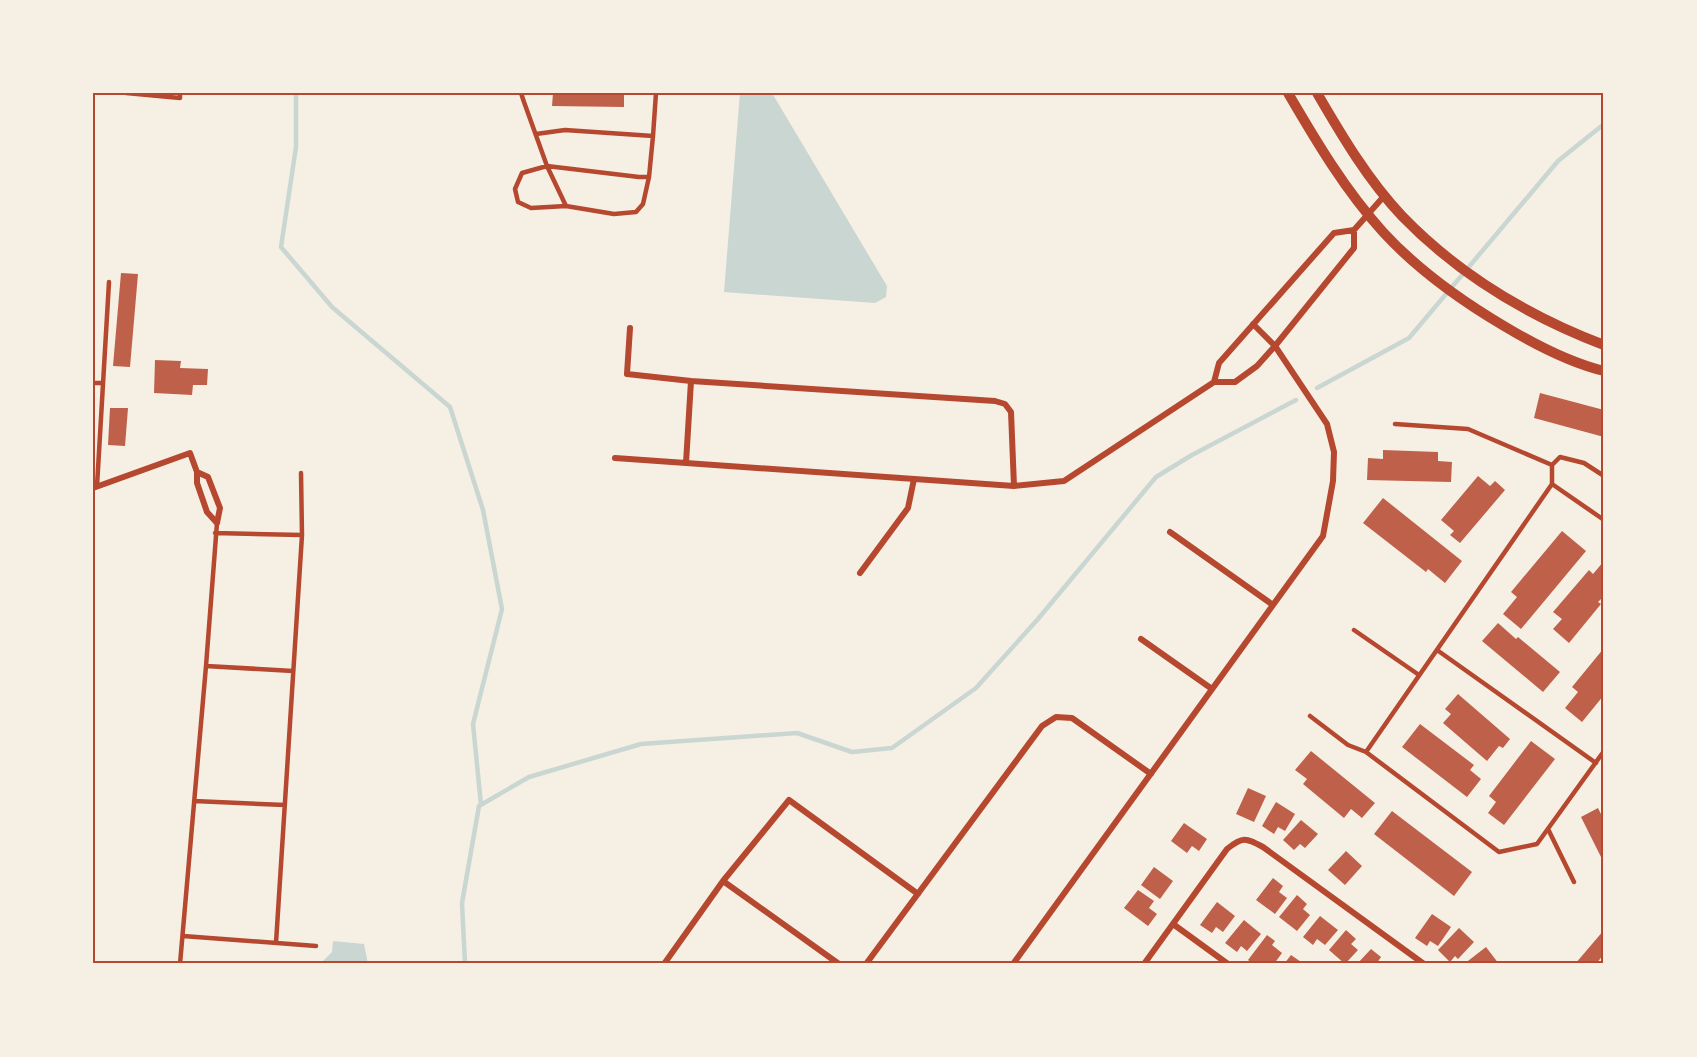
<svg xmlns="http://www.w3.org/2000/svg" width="1697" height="1057" viewBox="0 0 1697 1057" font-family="Karla,sans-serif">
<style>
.water{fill:#c9d6d2}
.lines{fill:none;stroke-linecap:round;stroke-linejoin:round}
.stream{stroke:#c9d6d2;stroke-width:4.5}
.building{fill:#bf614a}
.service{stroke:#b5482f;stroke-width:4.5}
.minor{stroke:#b5482f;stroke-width:6}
.tertiary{stroke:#b5482f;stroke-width:10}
.neatline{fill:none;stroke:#b5482f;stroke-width:2}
</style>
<rect width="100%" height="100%" fill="#f6efe4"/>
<path class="water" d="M740,93H772L887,286L886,297L875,303L724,292Z
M333,941L364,944L368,964H322L323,961L332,952Z"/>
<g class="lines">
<path class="stream" d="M296,93V147L281,247L332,307L450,407L483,510L502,609L473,724L481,805L479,806L462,903L465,964
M1317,388L1409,338L1558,161L1604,124
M479,806L529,777L641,744L797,733L852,752L892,748L976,688L1038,619L1156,477L1192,455L1296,400"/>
</g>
<path class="building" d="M553,93H624V107L552,106Z
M121,273L138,274L130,367L113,366Z
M155,360L181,361L180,368L208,369L207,385H193L192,395L154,393Z
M1540,393L1604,410V437L1534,418Z
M110,408H128L125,446L108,445Z
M1383,450L1438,452V461L1452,462L1451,482L1367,480L1368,458L1383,459Z
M1478,476L1490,486L1495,481L1505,490L1460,543L1450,535L1454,531L1441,520Z
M1383,498L1462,561L1445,583L1428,569L1426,572L1363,523Z
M1562,531L1586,551L1521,629L1503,614L1517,597L1511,592Z
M1604,561V596L1598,602L1601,604L1569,643L1553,629L1562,619L1553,612L1589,570L1593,574Z
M1498,623L1516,639L1518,637L1560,672L1543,692L1482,641Z
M1604,648V695L1582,722L1565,708L1578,692L1572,687Z
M1458,694L1510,739L1503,748L1499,746L1487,761L1443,723L1451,714L1445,709Z
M1420,724L1474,765L1470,770L1481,779L1467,797L1402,747Z
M1531,741L1555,759L1504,825L1488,813L1496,802L1489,796Z
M1311,751L1375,803L1362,818L1351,809L1344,818L1303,784L1307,779L1295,770Z
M1248,788L1266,796L1254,822L1236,814Z
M1276,802L1295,814L1285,831L1278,827L1274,834L1262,826Z
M1598,808L1601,814L1604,812V863L1581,817Z
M1392,811L1472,872L1454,896L1374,834Z
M1301,820L1318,834L1305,848L1300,844L1294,850L1283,840Z
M1184,823L1207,839L1199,851L1192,846L1187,853L1171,841Z
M1346,851L1362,866L1345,885L1328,870Z
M1154,867L1173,881L1160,899L1141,885Z
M1273,878L1283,886L1279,892L1287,898L1275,914L1256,900Z
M1138,890L1154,901L1149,908L1157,914L1148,926L1124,908Z
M1297,895L1307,904L1303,909L1310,915L1297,931L1279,917Z
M1217,902L1235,916L1223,932L1216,927L1212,933L1200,925Z
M1432,914L1451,927L1438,946L1430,941L1427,946L1415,938Z
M1320,916L1338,930L1325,945L1317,939L1313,945L1303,937Z
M1244,920L1261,934L1247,951L1241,946L1237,952L1225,943Z
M1459,928L1474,942L1458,959L1455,956L1450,962L1438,950Z
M1346,930L1356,939L1351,944L1358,950L1345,964L1329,950Z
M1604,930V954L1596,964H1575Z
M1267,935L1275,941L1272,945L1282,953L1274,964H1269L1265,962L1264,964H1253L1248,960Z
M1486,947L1499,964H1464Z
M1371,949L1381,957L1377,963L1378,964H1357Z
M1291,955L1304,964H1284Z"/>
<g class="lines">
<path class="service" d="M126,93L180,98V93
M521,93L524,102L547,166L639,177H649L653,136L565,130L536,134
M653,136L656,93
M566,206L531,208L518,202L515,189L522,173L547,166L566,206L614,214L636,212L643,204L649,177
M93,383H103
M1395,424L1468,429L1552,465
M1552,484V465L1560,457L1584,463L1604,476
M97,486L109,282
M1604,520L1552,484L1366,752L1499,852L1537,844L1604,751
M215,533L302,535
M1354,630L1419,675
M1437,650L1596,763
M206,666L293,671
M1310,716L1348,745L1366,752
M194,801L285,805
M1548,829L1574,882
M183,936L316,946
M276,943L302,535L301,473
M180,964L206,666L217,523"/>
<path class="minor" d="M1354,230L1385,195
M630,328L627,374L691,381
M1214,382L1219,363L1334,233L1354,230
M615,458L1014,486L1064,481L1214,382H1235L1257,366L1275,346L1354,248V230
M686,463L691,381L995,401L1005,404L1011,412L1014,486
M197,472L208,477L220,508L217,523
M93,488L190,453L197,472V483L207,512L217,523
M1170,532L1273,605
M860,573L908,508L914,479
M1141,639L1212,689
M723,881L839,964
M1173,924L1228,964
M664,964L723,881L789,800L918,894
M866,964L1042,726L1056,717L1072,718L1151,774
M1013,964L1323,536L1333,481L1334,452L1327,424L1275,346L1253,324
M1144,964L1227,849C1243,836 1246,838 1263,847L1424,964"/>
<path class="tertiary" d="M1288,93C1316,141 1345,190 1383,232C1418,270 1460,300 1504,326C1534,344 1571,363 1604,371
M1317,93C1342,136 1368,180 1402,216C1459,275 1528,316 1604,345"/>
</g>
<rect width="1697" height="1057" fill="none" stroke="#f6efe4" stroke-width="189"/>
<rect x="94" y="94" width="1508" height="868" class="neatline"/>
</svg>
